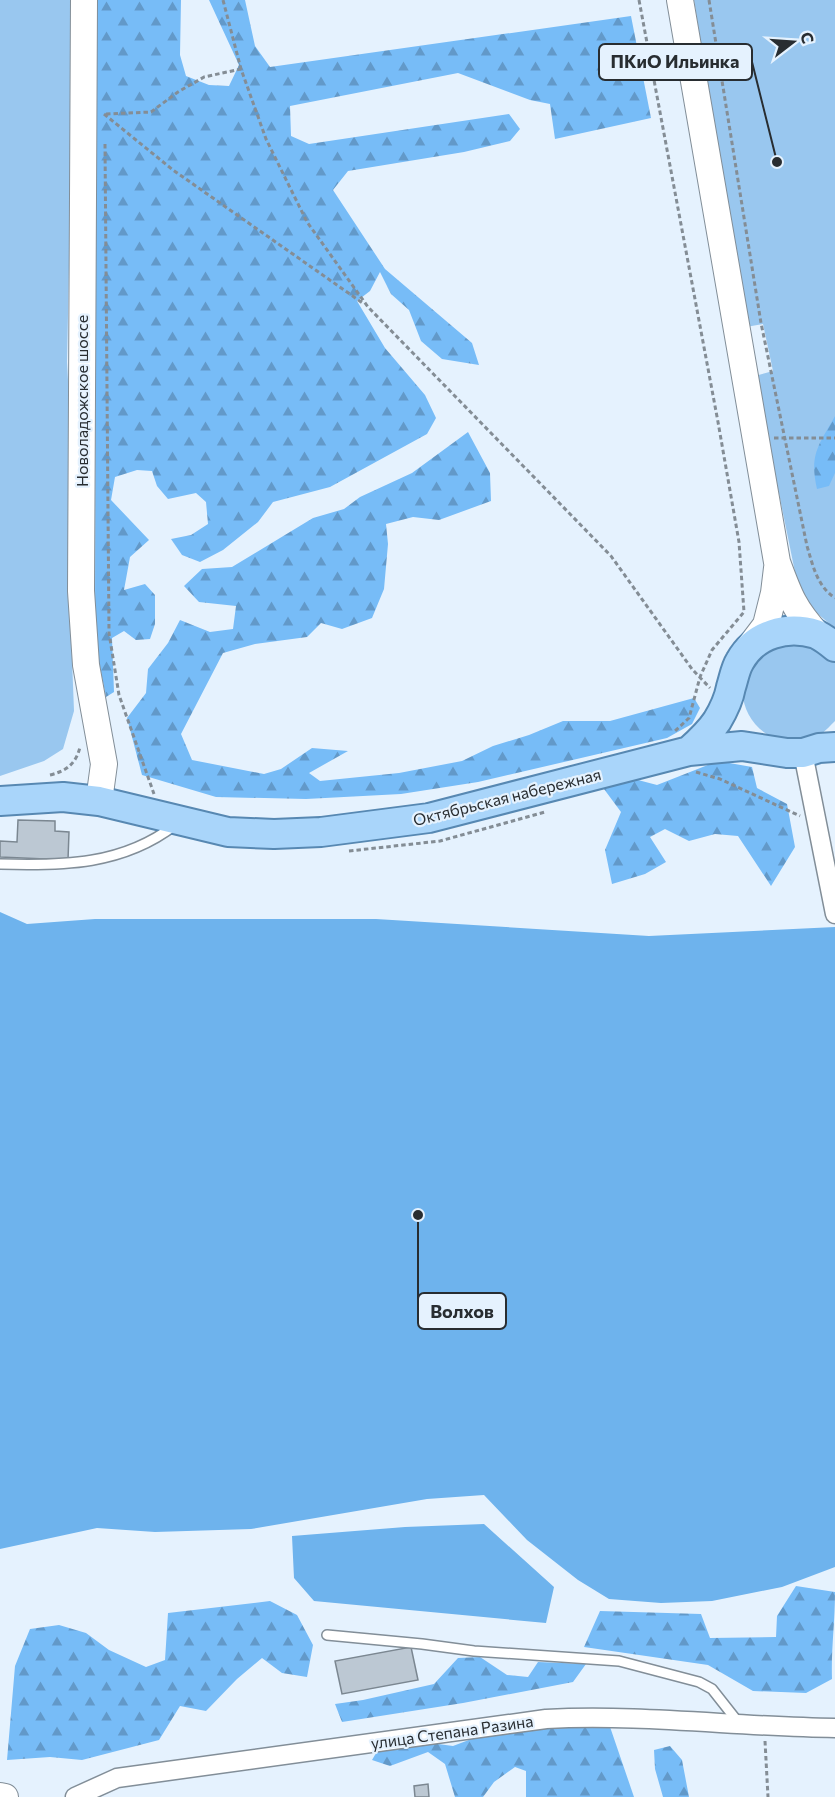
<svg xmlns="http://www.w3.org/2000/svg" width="835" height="1797" viewBox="0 0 835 1797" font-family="Commissioner,sans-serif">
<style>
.green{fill:#99c7ef}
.forest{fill:url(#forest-firs)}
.water{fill:#6eb3ed}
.building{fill:#bcc8d3;stroke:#7b8791;stroke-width:1.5}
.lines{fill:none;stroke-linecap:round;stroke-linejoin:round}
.lane-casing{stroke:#828e98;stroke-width:12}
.street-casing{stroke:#828e98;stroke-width:21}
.secondary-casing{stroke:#828e98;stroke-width:28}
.primary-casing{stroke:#5788b2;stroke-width:32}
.path{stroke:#848d95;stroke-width:3;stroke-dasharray:4.5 3;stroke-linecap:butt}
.lane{stroke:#fff;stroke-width:9}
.street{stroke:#fff;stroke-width:18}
.secondary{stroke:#fff;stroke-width:26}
.primary{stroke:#a9d5fa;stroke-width:28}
.labels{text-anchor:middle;stroke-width:4.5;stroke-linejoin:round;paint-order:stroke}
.street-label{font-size:16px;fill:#282d31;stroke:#e5f2fe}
.leader{fill:none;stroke:#282d31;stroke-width:2}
.callout-dot{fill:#282d31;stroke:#e5f2fe;stroke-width:2}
.callout{fill:#e5f2fe;stroke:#282d31;stroke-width:2}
.callout-label{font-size:18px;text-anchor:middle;font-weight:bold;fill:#282d31}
</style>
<defs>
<pattern id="forest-firs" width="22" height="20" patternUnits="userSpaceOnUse" patternTransform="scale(1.5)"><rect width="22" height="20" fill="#77bcf7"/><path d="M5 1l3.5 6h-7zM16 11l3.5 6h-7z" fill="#6299c9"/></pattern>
</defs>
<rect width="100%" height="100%" fill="#e5f2fe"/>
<path class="green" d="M0,0H74V30L67,362L69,398V582L74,711L63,749L44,761L0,776Z
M694,0H835V627C812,612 802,598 795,572L755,376L773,371L763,324L746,327Z
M782,641L821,648L835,662V721C826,730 818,739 805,741C767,750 732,711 746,676C747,671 749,666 751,663C760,655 772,648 782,641Z"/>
<path class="forest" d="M96,0H181L180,55L186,76L209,85L229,86L239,65L209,0H245L255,46L270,67L631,16L651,118L555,139L550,104L530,100L458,73L290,106L291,136L309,144L509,114L520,129L510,141L464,152L348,171L333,190L385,269L472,343L479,365L442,359L421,341L409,310L391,294L380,272L370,291L357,301L385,348L425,395L436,418L427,434L330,487L273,502L258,522L223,550L200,562L182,555L171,539L191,535L208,524L206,502L196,493L168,499L157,486L152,471L137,470L115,477L111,500L149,540L130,557L124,590L145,584L155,595V624L150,639L136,640L124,631L112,638L114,692L106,697L95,642Z
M835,416V473L829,486L817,489C809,454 819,445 835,416Z
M468,432L490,473L491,501L439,520L413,517L386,524L388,544L384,589L372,618L342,629L321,623L307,637L255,644L223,653L181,734L192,760L264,774L281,769L312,748L348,751L309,773L320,781L399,773L462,761L493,746L529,735L563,721H610L694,698L700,708L692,724L667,738L478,782L401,794L306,799L216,797L142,775L127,718L146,693L148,669L168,643L180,620L210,632L233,629L236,606L199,602L184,586L202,569L232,567L313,518L344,509L360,497L412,473Z
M718,761L752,767L757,788L787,804L795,847L771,886L738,836L715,834L689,841L665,829L650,837L666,862L645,874L612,884L605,850L621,812L601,785L638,780L657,785Z
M796,1586L835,1592C835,1622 831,1650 832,1679L806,1693L753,1691L708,1665L584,1647L600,1611L701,1614L710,1638L776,1637L777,1616Z
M270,1601L297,1615L313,1645L307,1677L282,1673L262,1658L237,1679L206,1711L180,1706L159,1740L82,1760L50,1757L7,1760L15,1666L30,1629L59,1625L86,1633L109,1650L146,1667L165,1660L168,1613Z
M480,1657L507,1675L528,1677L538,1662L586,1664L573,1682L463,1703L342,1722L335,1704L363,1700L434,1684L458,1658Z
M608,1721L634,1797H526V1771L515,1767L494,1782L483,1797H455L445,1764L428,1752L390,1766L372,1760L379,1748L416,1741L453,1746L482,1735Z
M670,1746L682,1760L689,1797H663L655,1769L654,1750Z"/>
<path class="water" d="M0,912L27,924L95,919H376L649,936L835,927V1567L782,1587L712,1601L661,1603L609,1599L578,1580L527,1540L484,1495L427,1499L251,1529L155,1532L97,1528L0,1549Z
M484,1524L554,1587L546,1623L314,1601L294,1578L292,1536L405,1527Z"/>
<path class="building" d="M18,820L55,821V831L69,832L68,860L0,857V841L17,842Z
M411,1647L418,1680L342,1694L335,1661Z
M428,1784L429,1797H415L414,1786Z"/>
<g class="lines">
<defs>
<path id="lane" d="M0,864C63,866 123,865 175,825
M327,1635L422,1644L474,1651L619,1661L699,1682L712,1689L738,1722"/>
<path id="street" d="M803,753L835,914
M75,1797L117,1778L546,1719C643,1714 739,1727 835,1728"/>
<path id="secondary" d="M84,0L81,591L86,665L104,764L99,801
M680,0L777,562C789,595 794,609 818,635
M747,650L766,625L774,593L777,568
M0,1796L5,1797"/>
<path id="primary" d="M689,751C699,742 709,733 717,721C723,711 729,698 731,687C734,678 735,669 740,661C755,634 787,625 816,634C822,637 829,642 835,647
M0,801L63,797L99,801L228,832L274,834L321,832L429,818L689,751L742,746L787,753H803L819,748L835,747"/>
</defs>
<use href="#lane" class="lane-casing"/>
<use href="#street" class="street-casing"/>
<use href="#secondary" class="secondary-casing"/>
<use href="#primary" class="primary-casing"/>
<path class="path" d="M223,0L241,69L266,139L307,222L368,307L611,556L692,669L710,688
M639,0L718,422L739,542L744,612L712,650L700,677L689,718L674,732
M709,0L761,323L807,546C813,566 817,586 835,598
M104,114L173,170L364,304
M106,114L151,112L178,92L204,77L241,69
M105,144L109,633L119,695L154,794
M774,438H835
M696,772L720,779L800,816
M50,775C66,771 76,764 80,747
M349,851L440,841L545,812
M765,1741L768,1797"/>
<use href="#lane" class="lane"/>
<use href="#street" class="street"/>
<use href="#secondary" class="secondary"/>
<use href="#primary" class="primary"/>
</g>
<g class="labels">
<g class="street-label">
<text transform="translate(82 401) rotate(-90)" y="6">Новоладожское шоссе</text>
<text transform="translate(507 797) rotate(-14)" y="6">Октябрьская набережная</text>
<text transform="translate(452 1732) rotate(-8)" y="6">улица Степана Разина</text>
</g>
</g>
<path class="leader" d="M777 162L752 62M418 1215L418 1311"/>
<g class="callout-dot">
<circle cx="777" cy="162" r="6"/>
<circle cx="418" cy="1215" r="6"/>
</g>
<g class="callout">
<rect x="599" y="44" width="153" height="36" rx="6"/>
<rect x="418" y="1293" width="88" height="36" rx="6"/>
</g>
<g class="callout-label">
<text x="675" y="68">ПКиО Ильинка</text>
<text x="462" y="1318">Волхов</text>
</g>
<g transform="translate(793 42) rotate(73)" stroke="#e5f2fe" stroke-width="4.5" paint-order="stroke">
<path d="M0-4.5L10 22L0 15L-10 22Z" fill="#282d31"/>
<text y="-9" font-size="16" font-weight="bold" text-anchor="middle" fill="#282d31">С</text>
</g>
</svg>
